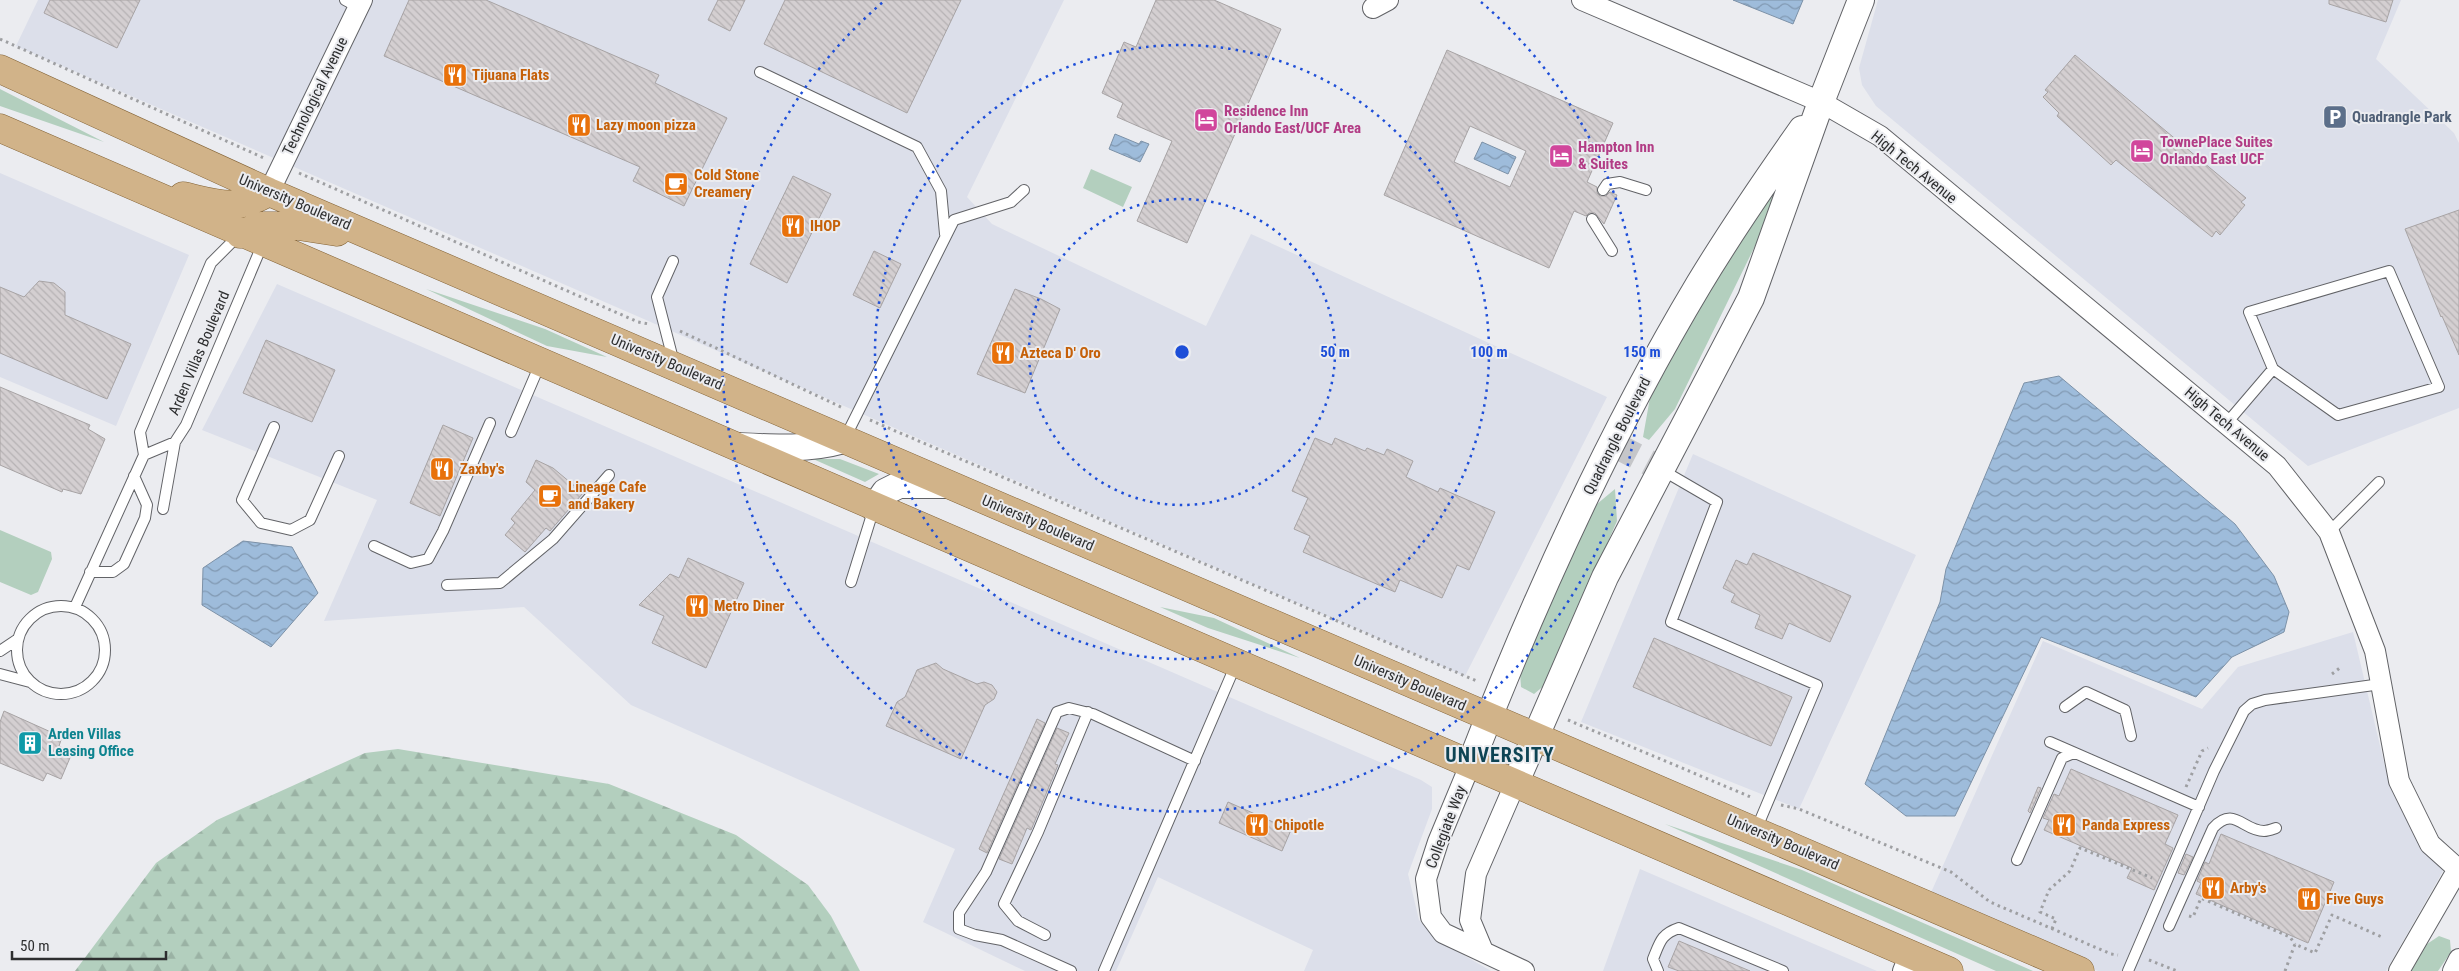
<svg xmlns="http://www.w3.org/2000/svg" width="2459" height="971" viewBox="0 0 2459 971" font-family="'Roboto Condensed',sans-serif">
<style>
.built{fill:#dcdfea}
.green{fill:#b3cfbe}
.forest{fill:url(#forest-firs)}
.water{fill:url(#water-waves);stroke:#7c91a7}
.building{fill:url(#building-back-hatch);stroke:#a7a3a4;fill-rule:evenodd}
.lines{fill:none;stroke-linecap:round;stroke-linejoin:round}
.tertiary-tunnel{stroke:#c5c6c9;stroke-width:26;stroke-dasharray:26 13;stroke-linecap:butt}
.service-casing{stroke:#626367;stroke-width:12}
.minor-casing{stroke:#626367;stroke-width:22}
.tertiary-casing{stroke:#626367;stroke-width:28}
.primary-casing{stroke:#836336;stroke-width:29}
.path{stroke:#9e9fa2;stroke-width:3;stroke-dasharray:2.5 4;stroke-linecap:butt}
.service{stroke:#fff;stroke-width:10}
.minor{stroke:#fff;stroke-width:20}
.tertiary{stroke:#fff;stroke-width:26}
.primary{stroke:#d1b389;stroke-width:28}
.ring{fill:none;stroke:#1d4ed8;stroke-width:2.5;stroke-dasharray:2.5 5}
.labels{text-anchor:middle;stroke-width:4;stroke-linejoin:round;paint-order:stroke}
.food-label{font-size:15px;font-weight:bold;fill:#c56008;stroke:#ebecf0;text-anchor:start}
.street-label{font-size:15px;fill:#2d2e2f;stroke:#ebecf0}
.hotel-label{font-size:15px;font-weight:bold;fill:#b23c85;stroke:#ebecf0;text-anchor:start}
.service-label{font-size:15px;font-weight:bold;fill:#4e5e75;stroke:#ebecf0;text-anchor:start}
.culture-label{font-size:15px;font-weight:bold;fill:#0d838f;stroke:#ebecf0;text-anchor:start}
.district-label{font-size:20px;font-weight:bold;letter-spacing:1px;fill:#0e4454;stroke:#ebecf0}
.centre{fill:#1d4ed8;stroke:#ebecf0;stroke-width:2.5}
.ring-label{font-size:15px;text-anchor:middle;font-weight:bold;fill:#1d4ed8;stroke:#ebecf0;stroke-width:4;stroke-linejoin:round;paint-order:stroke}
</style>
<defs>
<pattern id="forest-firs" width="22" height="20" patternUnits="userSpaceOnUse" patternTransform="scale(1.25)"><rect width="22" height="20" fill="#b3cfbe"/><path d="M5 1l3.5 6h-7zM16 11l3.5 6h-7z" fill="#9ab2a4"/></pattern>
<pattern id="water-waves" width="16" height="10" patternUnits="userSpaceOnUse" patternTransform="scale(1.25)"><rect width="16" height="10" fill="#9ebcdb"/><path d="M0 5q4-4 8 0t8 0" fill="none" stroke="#8199b2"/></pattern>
<pattern id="building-back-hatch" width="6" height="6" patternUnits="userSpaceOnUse" patternTransform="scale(1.25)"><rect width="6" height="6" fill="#d4cfd1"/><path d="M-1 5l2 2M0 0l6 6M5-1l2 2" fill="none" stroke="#b6b2b4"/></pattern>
</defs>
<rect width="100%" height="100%" fill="#ebecf0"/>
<path class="built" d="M38,0H1064L967,197L992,224L1206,326L1251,234L1607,397L1465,676L16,46Z
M1878,0H2401L2376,59L2454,133L2459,143V408L2308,466L1876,106L1862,85L1859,68Z
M0,173L189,255L116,426L0,377Z
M277,284L1421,780L1432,787V809L1408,874L1419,920L1436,939L1491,971H1304L1313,950L1158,877L1116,971H1025L923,922L955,849L631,705L524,607L324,621L377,500L202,430Z
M1693,454L1916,555L1799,809L1581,722Z
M2353,632L2387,775L2443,871L2386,971H2098L1929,897L2043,641L2202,709L2238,667Z
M1640,869L1877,971H1603Z"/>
<path class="green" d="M0,89L104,142L0,106Z
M1091,169L1132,187L1123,207L1083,188Z
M1776,187L1780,195L1675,409L1649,440L1643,437L1651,392L1711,281Z
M426,289L545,329L607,357L547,346Z
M813,459H840L879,474L865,482Z
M1615,489L1617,521L1546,684L1534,694L1521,687L1520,673L1591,509Z
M0,530L51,552L52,559L38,592L31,595L0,582Z
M1160,607L1214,618L1300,658L1208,628Z
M1665,824L1802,870L2033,971H1996Z
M2439,936L2450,940L2451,952L2438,971H2409L2424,946Z"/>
<path class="forest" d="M398,749L609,784L736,835L808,885L831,916L860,971H75L156,863L217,820L365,753Z"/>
<path class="water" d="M1733,0H1803L1793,24Z
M1115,134L1139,144L1141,141L1149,144L1140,162L1109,149Z
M1482,142L1516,157L1508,174L1474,159Z
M2059,376L2235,524L2274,576L2289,612L2284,632L2232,657L2196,697L2041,637L1955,816H1906L1865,784L1940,602L1946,569L2024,383Z
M243,541L292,547L318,593L271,647L202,605L203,568Z"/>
<path class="building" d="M50,0H140L117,48L44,13Z
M409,0H486L659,75L655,83L727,118L684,206L633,181L640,167L384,56Z
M718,0H745L730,31L708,20Z
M785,0H961L907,113L764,44Z
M1156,0H1214L1281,29L1187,243L1137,221L1172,141L1117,117L1123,103L1102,93L1124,42L1136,47Z
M2329,0H2393L2386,22L2329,4Z
M1447,50L1613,123L1587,182L1597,187V193L1600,196H1606L1610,192L1617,195L1604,224L1595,213H1589L1586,216L1574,211L1549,268L1384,195ZM1470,126L1526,151L1510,187L1454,162Z
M2075,55L2246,198L2241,202L2245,205L2220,235L2216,231L2212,237L2116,160L2111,165L2057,116L2059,113L2043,97L2048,92L2045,90Z
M793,176L831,194L787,283L750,264Z
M2459,210V355L2442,316L2441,317L2405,229Z
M874,251L901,264L880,308L853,295Z
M39,281L54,283L65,292V315L131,344L107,399L0,353V287L24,297Z
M1015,289L1041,299L1060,309L1025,393L977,374Z
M266,340L335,370L312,422L243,393Z
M0,387L90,425L88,429L105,439L81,494L63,489L62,492L0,465Z
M443,425L473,438L440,516L410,503Z
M1315,438L1332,445L1335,438L1365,451L1367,448L1384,455L1387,449L1413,461L1406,477L1438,492L1440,488L1495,512L1469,570L1457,565L1442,598L1400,580L1395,592L1303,552L1310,536L1294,529L1308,498L1292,491Z
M536,460L553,468L583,493L550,531L546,528L525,552L505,535L515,523L511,519L535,490L526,482Z
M1753,553L1851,596L1830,642L1789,623L1782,639L1755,628L1760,615L1731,602L1735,594L1723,588L1736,560L1747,565Z
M688,558L744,583L706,668L652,643L664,616L639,605L670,574L679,578Z
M1654,638L1792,697L1771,746L1633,687Z
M936,663L943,669L977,684L984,682L992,685L997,692L994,699L985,705L961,759L886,726L897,702L905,697L917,670Z
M4,711L62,737L59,746L72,753L61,779L47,773L43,781L0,763V722Z
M1037,719L1045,723L987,853L979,849Z
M1057,728L1069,733L1055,764L1058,765L1031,830L1027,828L1012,864L999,859Z
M2071,769L2178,815L2165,844L2173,848L2154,890L2127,878L2132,868L2044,830L2049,820L2043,818L2054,794L2059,796Z
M2038,787L2041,788L2030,813L2028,811Z
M1228,802L1291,830L1282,851L1219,823Z
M2221,834L2334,882L2308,943L2196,894L2201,883L2197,881L2205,862L2209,864Z
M2186,854L2193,857L2184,875L2178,873Z
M1679,941L1750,971H1679L1668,967Z"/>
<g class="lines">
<path class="tertiary-tunnel" d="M1613,444L1661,469"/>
<defs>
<path id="service" d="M345,0L358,7
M760,72L917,147L941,191L945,234
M1603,190L1607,184L1620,182L1646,190
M1592,219L1612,251
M673,261L657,297L674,363
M2226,424L2273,369L2249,312L2389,271L2439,387L2338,415L2273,369
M274,427L242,500L261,523L291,530L310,520L339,456
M511,432L540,364
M845,438L954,220L1011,202L1024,190
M144,455L175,442L186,425L263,243
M1662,470L1717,502L1671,622L1817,685L1756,830
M163,509L175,442
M2329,532L2379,482
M374,546L411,563L428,559L443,531L490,423
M90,572H113L124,564L145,518L147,505L134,476
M851,582L874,508
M447,585L500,583L553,539L609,475
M17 650a44 44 0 1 1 88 0a44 44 0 1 1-88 0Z
M75,607L144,455L140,432L211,263L240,234
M0,651L18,639
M0,674L30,682
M2065,707L2086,692L2125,710L2131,736
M2050,742L2199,807
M2017,860L2062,758L2074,753
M2169,926L2213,828C2234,805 2243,831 2264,831C2268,831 2273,829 2276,828
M1045,935L1018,921L1004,904L1038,832L1088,712
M1071,971L1002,940L975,935L959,929V913L986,872L1057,712L1069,708L1093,714L1195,761
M1104,971L1236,664
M1658,971L1653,959C1660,942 1661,934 1679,928L1783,971
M2128,971L2214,771L2244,711L2252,704L2265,700L2381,684"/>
<path id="minor" d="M1582,0L1821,102L1880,136L2277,466L2329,532L2375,651L2399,781L2430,844L2459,870
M1373,8L1388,0
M269,192L362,0
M1470,765L1438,842L1426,879L1431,917L1443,933L1524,971
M1483,951L1470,920L1476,874L1515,784
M1903,971L1910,954
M2399,971L2458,869
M2453,971L2459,959"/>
<path id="tertiary" d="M738,446C775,448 808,450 844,440
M874,508L885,492L899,485H950
M1470,765C1534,600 1608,436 1699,284C1731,231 1766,180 1802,129
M1515,784L1605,577L1751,298L1821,102L1861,0"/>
<path id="primary" d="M0,69L269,192L2080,971
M0,128L1949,971
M183,196C219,204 235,212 269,192
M240,234L261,226H298L337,232"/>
</defs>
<use href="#service" class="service-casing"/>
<use href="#minor" class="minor-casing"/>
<use href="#tertiary" class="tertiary-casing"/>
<use href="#primary" class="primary-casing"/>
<path class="path" d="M0,39L264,158
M299,173L638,322L649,324
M680,331L843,408
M870,420L1479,682
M2332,674L2341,667
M1568,720L1753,798
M2186,787L2202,751L2208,748
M1781,805L1799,809L1951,872L1990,902L2111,954L2118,955
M2189,916L2193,917L2201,898L2290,937L2295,944
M2052,929L2056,919L2040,912L2049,890L2070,871L2080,848L2152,878
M2149,960L2177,971
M2285,971L2295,944L2315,953L2332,915L2384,938"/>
<use href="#service" class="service"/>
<use href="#minor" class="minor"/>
<use href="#tertiary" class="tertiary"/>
<use href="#primary" class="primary"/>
</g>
<g class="ring">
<circle cx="1182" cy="352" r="153"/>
<circle cx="1182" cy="352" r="307"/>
<path d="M1481 2A460 460 0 1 1 883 2"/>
</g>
<defs>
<symbol id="restaurant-square" viewBox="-11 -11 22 22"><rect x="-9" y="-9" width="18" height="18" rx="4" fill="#e8710a" stroke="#ebecf0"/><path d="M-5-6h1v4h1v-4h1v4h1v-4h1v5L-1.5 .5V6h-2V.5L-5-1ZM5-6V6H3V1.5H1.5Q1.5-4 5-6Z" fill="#fff"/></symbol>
<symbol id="parking-square" viewBox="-11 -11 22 22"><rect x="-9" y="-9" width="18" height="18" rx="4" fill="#5c6f8a" stroke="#ebecf0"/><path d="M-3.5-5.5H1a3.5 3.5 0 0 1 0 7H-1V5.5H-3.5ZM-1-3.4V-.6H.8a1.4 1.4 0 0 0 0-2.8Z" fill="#fff"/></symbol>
<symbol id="hotel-square" viewBox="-11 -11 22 22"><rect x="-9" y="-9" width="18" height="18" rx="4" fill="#d1479c" stroke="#ebecf0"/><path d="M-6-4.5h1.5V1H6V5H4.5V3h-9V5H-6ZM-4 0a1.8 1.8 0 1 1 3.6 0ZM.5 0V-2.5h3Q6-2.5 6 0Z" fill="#fff"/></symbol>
<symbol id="cafe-square" viewBox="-11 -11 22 22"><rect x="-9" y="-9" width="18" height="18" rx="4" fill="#e8710a" stroke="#ebecf0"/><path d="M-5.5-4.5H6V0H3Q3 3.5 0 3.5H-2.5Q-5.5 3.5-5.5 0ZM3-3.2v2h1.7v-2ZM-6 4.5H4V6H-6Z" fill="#fff"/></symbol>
<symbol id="building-square" viewBox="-11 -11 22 22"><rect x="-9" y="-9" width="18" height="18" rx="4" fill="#0f9aa8" stroke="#ebecf0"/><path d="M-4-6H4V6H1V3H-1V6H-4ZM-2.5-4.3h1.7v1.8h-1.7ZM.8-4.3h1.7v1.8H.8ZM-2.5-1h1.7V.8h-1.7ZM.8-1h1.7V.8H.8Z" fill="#fff"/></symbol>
</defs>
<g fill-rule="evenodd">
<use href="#restaurant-square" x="441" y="61" width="28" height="28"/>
<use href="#parking-square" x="2321" y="103" width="28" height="28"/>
<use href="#hotel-square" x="1192" y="106" width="28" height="28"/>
<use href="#restaurant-square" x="565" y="111" width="28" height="28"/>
<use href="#hotel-square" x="2128" y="137" width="28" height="28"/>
<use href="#hotel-square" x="1547" y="142" width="28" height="28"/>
<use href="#cafe-square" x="662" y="170" width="28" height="28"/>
<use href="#restaurant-square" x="779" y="212" width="28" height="28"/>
<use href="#restaurant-square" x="989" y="339" width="28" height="28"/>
<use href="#restaurant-square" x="428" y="455" width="28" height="28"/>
<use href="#cafe-square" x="536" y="482" width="28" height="28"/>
<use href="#restaurant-square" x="683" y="592" width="28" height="28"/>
<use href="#building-square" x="16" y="729" width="28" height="28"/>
<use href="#restaurant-square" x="1243" y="811" width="28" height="28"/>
<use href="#restaurant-square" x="2050" y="811" width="28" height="28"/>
<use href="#restaurant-square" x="2199" y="874" width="28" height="28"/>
<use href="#restaurant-square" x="2295" y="885" width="28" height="28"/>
</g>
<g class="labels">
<g class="food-label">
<text x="472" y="80">Tijuana Flats</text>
<text x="596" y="130">Lazy moon pizza</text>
<text x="694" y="180">Cold Stone<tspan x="694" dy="17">Creamery</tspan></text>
<text x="810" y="231">IHOP</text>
<text x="1020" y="358">Azteca D' Oro</text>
<text x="460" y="474">Zaxby's</text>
<text x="568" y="492">Lineage Cafe<tspan x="568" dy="17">and Bakery</tspan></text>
<text x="714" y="611">Metro Diner</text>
<text x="1274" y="830">Chipotle</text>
<text x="2082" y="830">Panda Express</text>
<text x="2230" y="893">Arby's</text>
<text x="2326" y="904">Five Guys</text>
</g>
<g class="street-label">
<text transform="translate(315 96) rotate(-64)" y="5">Technological Avenue</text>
<text transform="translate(1914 167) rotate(39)" y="5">High Tech Avenue</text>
<text transform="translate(295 202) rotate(23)" y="5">University Boulevard</text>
<text transform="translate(199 353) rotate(-67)" y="5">Arden Villas Boulevard</text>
<text transform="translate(667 362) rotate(23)" y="5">University Boulevard</text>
<text transform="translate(2227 424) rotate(40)" y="5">High Tech Avenue</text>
<text transform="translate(1617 436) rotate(-63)" y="5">Quadrangle Boulevard</text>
<text transform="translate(1038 523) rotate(23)" y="5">University Boulevard</text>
<text transform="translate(1410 683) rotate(23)" y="5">University Boulevard</text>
<text transform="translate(1446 827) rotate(-69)" y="5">Collegiate Way</text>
<text transform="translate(1783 842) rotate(23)" y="5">University Boulevard</text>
</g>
<g class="hotel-label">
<text x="1224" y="116">Residence Inn<tspan x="1224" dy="17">Orlando East/UCF Area</tspan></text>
<text x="2160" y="147">TownePlace Suites<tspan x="2160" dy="17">Orlando East UCF</tspan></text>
<text x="1578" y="152">Hampton Inn<tspan x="1578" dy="17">&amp; Suites</tspan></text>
</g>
<g class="service-label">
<text x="2352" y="122">Quadrangle Park</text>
</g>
<g class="culture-label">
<text x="48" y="739">Arden Villas<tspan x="48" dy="17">Leasing Office</tspan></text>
</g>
<g class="district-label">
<text x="1500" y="762">UNIVERSITY</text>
</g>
</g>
<circle cx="1182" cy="352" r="8" class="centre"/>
<g class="ring-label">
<text x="1335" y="357">50 m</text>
<text x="1489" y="357">100 m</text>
<text x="1642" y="357">150 m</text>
</g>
<path d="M12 951v8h154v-8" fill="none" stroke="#2d2e2f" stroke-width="2.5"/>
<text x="20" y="951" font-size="15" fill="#2d2e2f" stroke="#ebecf0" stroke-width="4" paint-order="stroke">50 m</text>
</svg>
